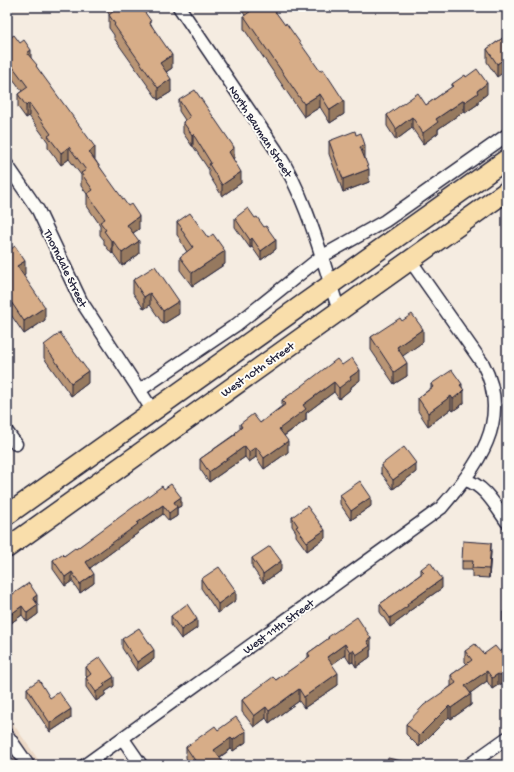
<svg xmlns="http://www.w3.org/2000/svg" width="514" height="772" viewBox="0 0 514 772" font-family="'Gochi Hand',sans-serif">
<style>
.built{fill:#ecd9c6}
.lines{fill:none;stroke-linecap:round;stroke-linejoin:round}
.minor-casing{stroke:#22223b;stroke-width:15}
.primary-casing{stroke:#22223b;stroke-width:22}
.minor{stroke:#fdfcf7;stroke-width:12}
.primary{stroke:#f9deab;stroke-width:19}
.wall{fill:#b99575;stroke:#22223b}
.shaded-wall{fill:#96795f;stroke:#22223b}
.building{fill:#d7ad88;stroke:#22223b}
.labels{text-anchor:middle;stroke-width:4;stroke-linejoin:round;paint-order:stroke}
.street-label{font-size:12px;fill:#22223b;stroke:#fdfcf7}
</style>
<rect width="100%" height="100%" fill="#f5ece1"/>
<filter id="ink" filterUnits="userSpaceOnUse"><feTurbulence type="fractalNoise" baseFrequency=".025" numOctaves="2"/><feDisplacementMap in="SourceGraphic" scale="8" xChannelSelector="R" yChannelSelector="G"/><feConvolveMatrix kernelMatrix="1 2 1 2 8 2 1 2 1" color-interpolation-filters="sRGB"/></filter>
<g filter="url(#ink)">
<path class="built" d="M7,715L42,765H7Z"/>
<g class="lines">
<defs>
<path id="minor" d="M179,7L276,150C307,198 321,256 339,311
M7,165L38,210L81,301L153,411
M140,390L236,325L321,257L385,221L507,135
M7,432L16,444
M465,480C485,485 496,507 507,522
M7,735L28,765
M123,739L141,765
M85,765L441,508C477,466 513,421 483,364L410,260
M469,765L507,738"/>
<path id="primary" d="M7,515L507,159
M7,548L507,191"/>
</defs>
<use href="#minor" class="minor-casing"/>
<use href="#primary" class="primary-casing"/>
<use href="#minor" class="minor"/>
<use href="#primary" class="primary"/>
</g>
<path class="wall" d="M104,7H141L151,24L172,68L166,72L171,92L158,100L114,38V35L109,28V14Z
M239,7H272L344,114L330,123L320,107L304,117L244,29V16L245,15Z
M507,35L497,77L487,62V49Z
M7,37L8,39L31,58L37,68L139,229L133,233L139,254L122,266L113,253L112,254L104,244V240L100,235V225L87,206V194L81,186V175L69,159L61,165L48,148V142L29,116L26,118L18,107V94L22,91L7,71Z
M466,77L487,94L478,101V104L465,113L464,111L438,129V133L423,144L412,128L396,140L387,126V115L426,105L452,87V84Z
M179,100L234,158L233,159L241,183L222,196L209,175V170L193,146H192L183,133V122L185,120L179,111Z
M329,141L365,158L369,182L343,192L329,154Z
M235,218L276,249L261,260L252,247L250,248L235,227Z
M177,222L225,264L192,286L180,270V257L187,252L181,242V240L177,235Z
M7,252L25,274L23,275L45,320L24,334L7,309Z
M133,280L179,314L163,324L150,305L144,309L133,293Z
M402,321L423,342L402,356L407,376L394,384L371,350V337Z
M44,345L88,383L71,396L44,358Z
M342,365L360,380L351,387V389L339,399L334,392L306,413V420L284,436L288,452L264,469L256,457L249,462L245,457L209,482L200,469V459L235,434V433L240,429V424L260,423L282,406V400Z
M431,384L462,387L464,403L453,411L451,409L428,426L418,411V398L431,388Z
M381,465L416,472L393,489L381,473Z
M164,489L181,506L177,508V516L169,521L163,514L138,532V533L90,568L94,583L80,593L72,581L65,586L53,569V560L64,556L76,549Z
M340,495L371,506L351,520L340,504Z
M292,517L325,538L307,551L296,536V532L292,526Z
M491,552L489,578L472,577V570H462V561Z
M252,558L281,570L263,583L252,567Z
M421,569L442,588L408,612V614L390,627L380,612V604L421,574Z
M201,579L236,600L218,613L201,588Z
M7,598L37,604L38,614L27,622L22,615L7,626Z
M507,609V626L503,621V612Z
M171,616L197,628L181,639L171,625Z
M328,637L371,650H370V657L356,667L353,662L350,663L345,655L332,664L338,685L304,708L299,701L269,723L266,718L254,727L242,712V700L276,680L308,658V653L328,639Z
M122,639L154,659L137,671L122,648Z
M507,646L500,685H498L492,689L487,681L470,693L471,705L451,719L449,717L419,747L406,734V724L451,686V675L467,664L465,662V651L484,654L500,652Z
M86,667L114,686L105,692V695L96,701L86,687V678L87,677L86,676Z
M27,688L50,698L71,718L50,732L27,697Z
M218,730L246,742L233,751L231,749L219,758L225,765H191L186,758V747Z"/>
<path class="shaded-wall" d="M31,50V62L27,53Z
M172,55V68L160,76V63Z
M507,57V70L497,77V64Z
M171,79V92L158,100V88Z
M487,83V94L478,101V104L465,113V102L477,91Z
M320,94V107L304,117V104Z
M464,100V111L438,129V133L423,144V133L436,119Z
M344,101V114L330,123V110Z
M29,103V116L26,118V106Z
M412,117V128L396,140V129Z
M193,134V146H192V135Z
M365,145V158L360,159V147Z
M69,147V159L61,165V153Z
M95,147V159L89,164V152Z
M234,147V158L229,164V152Z
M369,169V182L343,192V179Z
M241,172V183L222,196V185Z
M139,216V229L127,237V225Z
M252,238V247L250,248V240Z
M276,240V249L261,260V251Z
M113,241V253L112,254V242Z
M139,241V254L122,266V253Z
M225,251V264L192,286V273Z
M25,261V274L17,279V266Z
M150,293V305L144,309V297Z
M179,301V314L163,324V311Z
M45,307V320L24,334V321Z
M423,329V342L397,360V347Z
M407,363V376L394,384V372Z
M360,370V380L351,387V389L339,399V388L350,377Z
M88,371V383L71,396V383Z
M334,382V392L306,413V420L279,439V429L303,405Z
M462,384V393L464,390V403L453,411V399L460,385Z
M451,396V409L428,426V413Z
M288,441V452L264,469V458Z
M245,446V457L209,482V472Z
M256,447V457L249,462V452Z
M416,463V472L393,489V480Z
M181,497V506L177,508V516L169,521V513L174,502Z
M371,497V506L351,520V511Z
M163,505V514L138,532V533L86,571V562L137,523Z
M325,530V538L307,551V542Z
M491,543V552L489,578V569Z
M281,561V570L263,583V574Z
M72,572V581L65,586V577Z
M94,574V583L80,593V584Z
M442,579V588L408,612V614L390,627V618L407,604Z
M236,591V600L218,613V604Z
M37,595V604L33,607V598Z
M38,605V614L27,622V613Z
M22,606V615L7,626V617Z
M197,619V628L181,639V630Z
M371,638V650H370V657L356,667V655L367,641Z
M345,644V655L327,668V657Z
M154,650V659L137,671V662Z
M353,650V662L350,663V652Z
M507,670V680L500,685V675Z
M487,671V681L465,697V686Z
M338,673V685L304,708V697Z
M498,674V685L492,689V678Z
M114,677V686L105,692V695L96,701V692L103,684Z
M299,689V701L269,723V711Z
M471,694V705L451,719V708Z
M449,706V717L419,747V736Z
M266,707V718L254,727V716Z
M71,709V718L50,732V723Z
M246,731V742L233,751V740Z
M231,738V749L214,761V750Z"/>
<path class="building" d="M113,7H141L151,21L149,22L172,55L160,63L171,79L158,88L114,25L115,24L109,15L115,10Z
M248,7H272L285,25L286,23L320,71L323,69L344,101L330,110L320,94L304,104L244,16L251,11Z
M14,35L20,43L24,40L31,50L27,53L37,65L36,66L95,147L89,152L128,206L131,204L139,216L127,225L139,241L122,253L113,241L112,242L104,231L106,230L100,222L105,219L87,194L93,190L81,173L86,170L69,147L61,153L48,136L51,134L29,103L26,106L18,94L28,87L7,59V37L8,39Z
M507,35V57L497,64L487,49Z
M477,69L487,83L477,91L478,93L465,102L464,100L436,119L438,122L423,133L412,117L396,129L387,115L418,93L426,105L453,86L452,84L465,75L466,77Z
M195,90L234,147L229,152L241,172L222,185L209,164L211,163L193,134L192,135L183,122L190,117L179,100Z
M355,131L356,135L361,133L365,145L360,147L369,169L343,179L329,141Z
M248,208L255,218L257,217L264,227L266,226L276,240L261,251L252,238L250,240L235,218Z
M190,213L208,238L213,234L225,251L192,273L180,257L193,247L181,229L182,228L177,222Z
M15,246L25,261L17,266L45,307L24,321L7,296V252Z
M155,266L179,301L163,311L150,293L144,297L133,280Z
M412,314L423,329L397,347L407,363L394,372L371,337L400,318L402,321Z
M60,333L88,371L71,383L44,345Z
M352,358L360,370L350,377L351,379L339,388L334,382L303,405L306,409L279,429L288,441L264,458L256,447L249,452L245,446L209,472L200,459L236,434L235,433L242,427L240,424L253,414L260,423L286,404L282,400L302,386L337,359L342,365Z
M452,370L462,384L460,385L464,390L453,399L451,396L428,413L418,398L433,387L431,384Z
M404,447L416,463L393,480L381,465Z
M360,481L371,497L351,511L340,495Z
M171,484L181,497L174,502L177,507L169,513L163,505L137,523L138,524L86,562L94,574L80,584L72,572L65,577L53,560L62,554L64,556L75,548L76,549L162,486L164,489Z
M307,506L325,530L307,542L296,527L298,526L292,517Z
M463,541L491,543L489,569L472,568L473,561H462Z
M270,546L281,561L263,574L252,558Z
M430,562L442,579L407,604L408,606L390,618L380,604L424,572L421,569Z
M219,567L236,591L218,604L201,579Z
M29,583L37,595L33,598L38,605L27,613L22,606L7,617V598Z
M187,604L197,619L181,630L171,616Z
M507,609V617L503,612Z
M357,617L371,638L367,641L370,646L356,655L353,650L350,652L345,644L327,657L338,673L304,697L299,689L269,711L266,707L254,716L242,700L273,677L276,680L310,656L308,653L329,638L328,637Z
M139,628L154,650L137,662L122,639Z
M475,644L484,654L495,646L500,652L507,646V670L500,675L498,674L492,678L487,671L465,686L471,694L451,708L449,706L419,736L406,724L424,705L456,683L451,675L472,660L465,651Z
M100,657L114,677L103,684L105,686L96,692L86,678L91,674L86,667Z
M39,680L50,698L59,692L71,709L50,723L27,688Z
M236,717L246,731L233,740L231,738L214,750L225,765H204V764L203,765H198L186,747L215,726L218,730Z
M388,758L406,762L405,765H387Z"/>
</g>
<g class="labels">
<g class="street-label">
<text transform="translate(261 131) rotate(57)" y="4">North Bauman Street</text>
<text transform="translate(66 268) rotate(64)" y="4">Thorndale Street</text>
<text transform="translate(257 369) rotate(-35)" y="4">West 10th Street</text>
<text transform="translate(278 626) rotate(-36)" y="4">West 11th Street</text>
</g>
</g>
<rect width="514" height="772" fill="none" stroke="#fdfcf7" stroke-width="24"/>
<rect x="12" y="12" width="490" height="748" fill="none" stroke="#22223b" stroke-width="1.5" filter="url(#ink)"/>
</svg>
